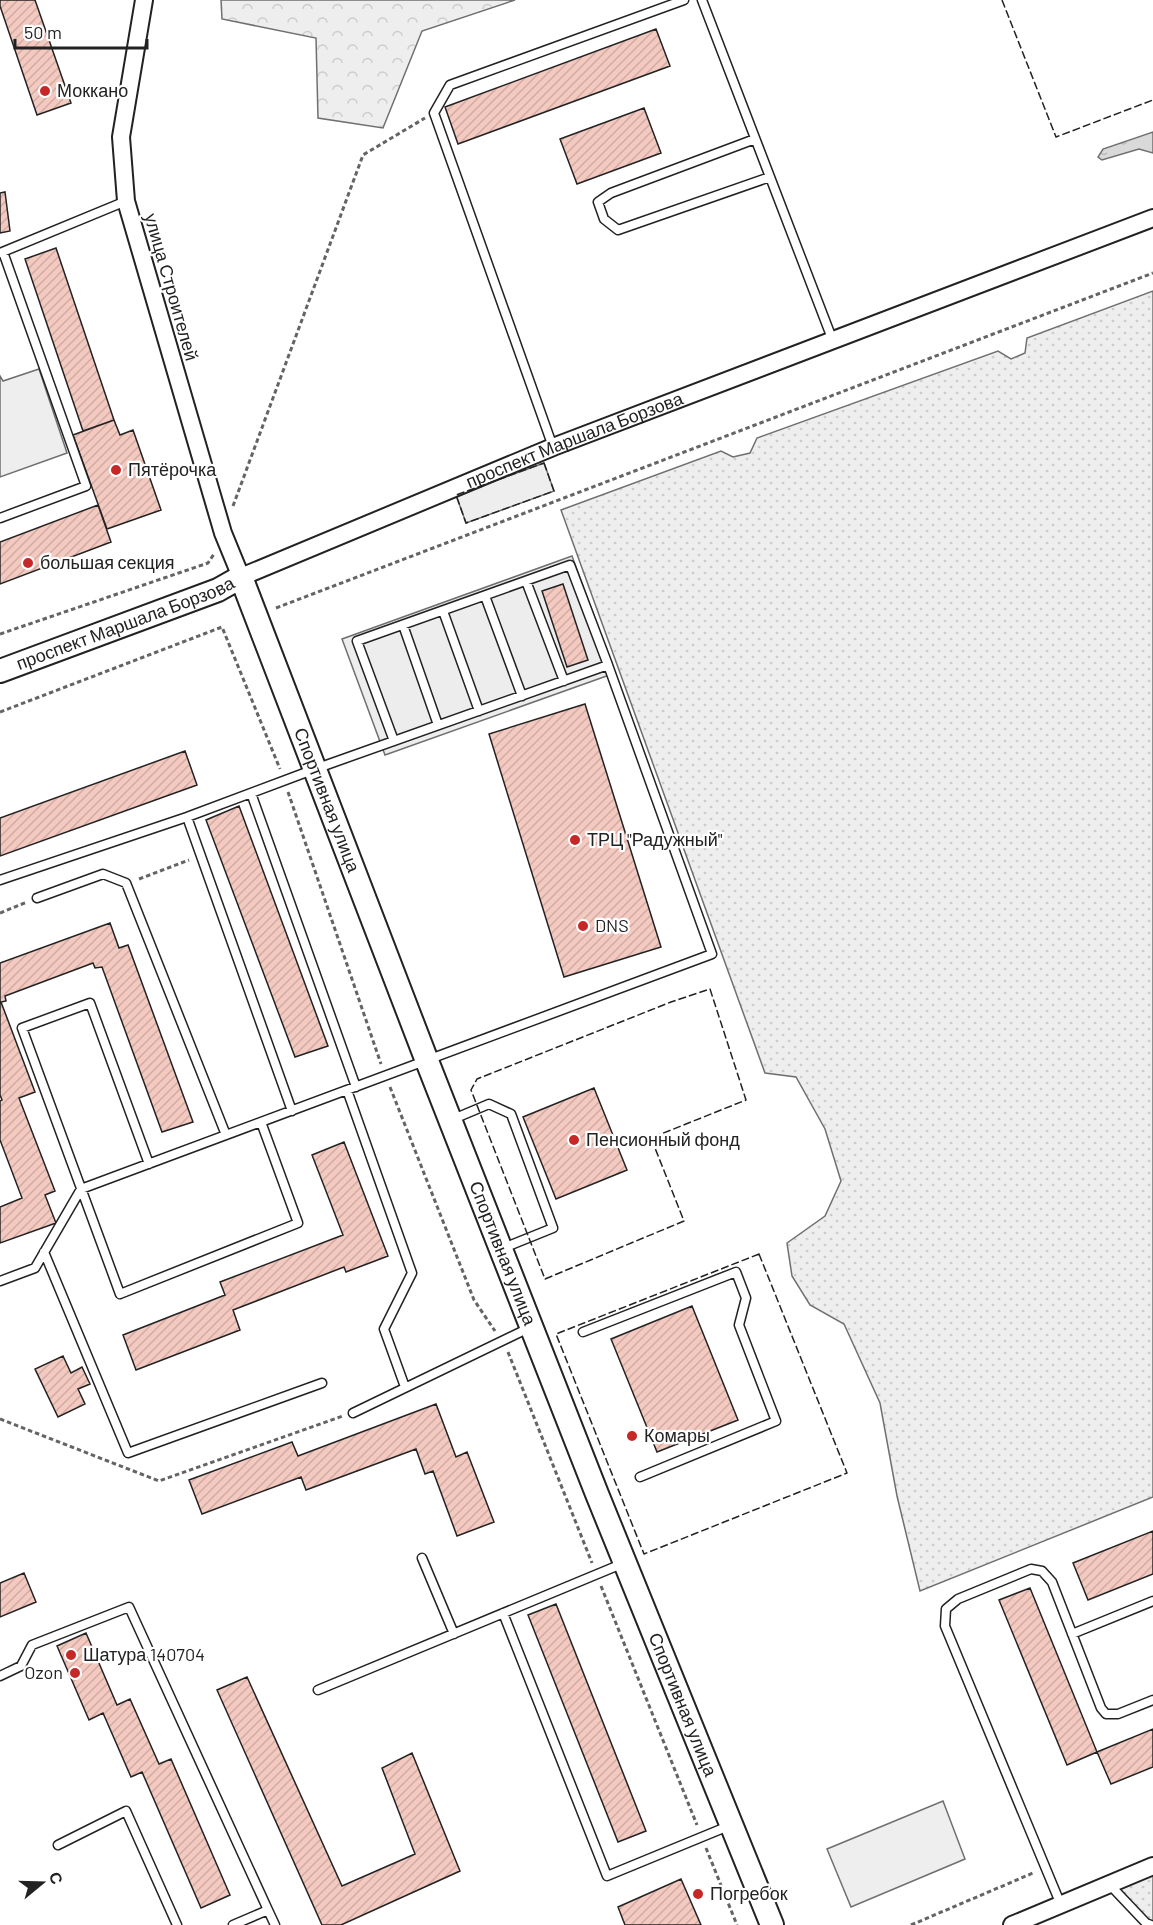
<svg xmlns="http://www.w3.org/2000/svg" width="1153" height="1925" viewBox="0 0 1153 1925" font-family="Barlow,sans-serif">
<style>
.grass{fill:url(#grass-dots);stroke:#6f6f6f;stroke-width:1.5}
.forest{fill:url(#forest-crowns);stroke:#6f6f6f;stroke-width:1.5}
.green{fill:#eee;stroke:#6f6f6f;stroke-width:1.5}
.parking{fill:#ededed;stroke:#6f6f6f;stroke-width:1.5}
.water{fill:url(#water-ripples);stroke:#6f6f6f;stroke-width:1.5}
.building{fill:url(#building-hatch);stroke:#222;stroke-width:1.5}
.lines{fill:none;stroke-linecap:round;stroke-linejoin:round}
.lane-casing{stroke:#222;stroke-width:11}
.street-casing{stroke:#222;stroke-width:20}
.secondary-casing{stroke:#222;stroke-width:26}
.path{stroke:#646464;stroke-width:3;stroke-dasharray:4.5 3;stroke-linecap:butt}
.lane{stroke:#fff;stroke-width:8}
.street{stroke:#fff;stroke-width:16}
.secondary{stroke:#fff;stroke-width:22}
.fence{stroke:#222;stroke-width:1.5;stroke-dasharray:8 3;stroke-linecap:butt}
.poi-dot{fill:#c62828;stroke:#fff;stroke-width:2}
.labels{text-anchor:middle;stroke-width:4.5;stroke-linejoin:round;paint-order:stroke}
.poi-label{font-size:18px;fill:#222;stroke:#fff;text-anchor:start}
.street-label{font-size:18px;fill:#222;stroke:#fff}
</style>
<defs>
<pattern id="grass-dots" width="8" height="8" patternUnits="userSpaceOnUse" patternTransform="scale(1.5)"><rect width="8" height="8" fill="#eee"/><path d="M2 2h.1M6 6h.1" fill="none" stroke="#ccc" stroke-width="1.8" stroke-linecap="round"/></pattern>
<pattern id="forest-crowns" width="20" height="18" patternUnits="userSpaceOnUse" patternTransform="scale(1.5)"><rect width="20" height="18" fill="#eee"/><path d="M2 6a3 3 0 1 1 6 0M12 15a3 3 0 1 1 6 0" fill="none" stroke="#ccc"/></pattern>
<pattern id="water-ripples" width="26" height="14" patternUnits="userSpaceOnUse" patternTransform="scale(1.5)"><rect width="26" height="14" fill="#d9d9d9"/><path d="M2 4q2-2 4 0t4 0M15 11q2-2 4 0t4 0" fill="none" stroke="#bababa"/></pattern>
<pattern id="building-hatch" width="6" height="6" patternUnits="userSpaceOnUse" patternTransform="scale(1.5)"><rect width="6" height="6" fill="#f3c9c0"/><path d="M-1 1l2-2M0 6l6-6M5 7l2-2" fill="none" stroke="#d0aca5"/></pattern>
</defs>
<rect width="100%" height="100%" fill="#fff"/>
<path class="grass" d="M1153,291V1497L920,1591L897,1496L880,1403L844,1324L810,1305L792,1276L787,1243L825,1216L841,1181L825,1129L796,1077L765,1073L561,510L721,451L733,457L750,453L757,438L998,351L1011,359L1025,353L1027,338Z
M1153,1866V1925L1109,1884Z"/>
<path class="forest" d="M221,0H515L422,31L383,128L318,118L316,38L222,19Z"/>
<path class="green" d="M39,369L67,453L0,477V376L3,381Z
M544,463L554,491L466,523L456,495Z
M943,1801L965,1859L851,1907L827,1849Z"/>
<path class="parking" d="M572,556L615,673L385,755L342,639Z"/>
<path class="water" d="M1153,132V153L1139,149L1102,160L1098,157L1103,149Z"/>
<path class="building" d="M0,0H35L71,103L37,115L0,6Z
M656,29L670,66L458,144L445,107Z
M644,108L661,153L577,184L560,139Z
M5,192L10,231L0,233V193Z
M56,248L114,420L83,431L25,259Z
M114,420L120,435L133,430L161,510L107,529L73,435Z
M98,505L111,542L0,584V542Z
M563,584L588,660L567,667L542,591Z
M585,704L661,947L564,977L489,734Z
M185,751L197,785L0,856V818Z
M239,806L328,1046L295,1057L206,820Z
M110,923L119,948L128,945L193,1122L162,1132L102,967L95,968L93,963L5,996L6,1001L1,1002L35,1092L19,1098L55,1191L45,1195L56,1223L0,1243V1207L22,1198L0,1140V1101L2,1100L0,1095V963Z
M594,1088L627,1170L556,1199L523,1117Z
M344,1142L388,1256L346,1272L344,1267L233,1310L240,1330L136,1370L123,1335L225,1295L220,1282L343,1235L312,1155Z
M692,1306L738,1420L657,1452L611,1339Z
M63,1356L71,1373L82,1367L90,1384L78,1389L85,1404L58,1417L35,1369Z
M436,1404L456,1457L467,1452L494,1522L457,1536L433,1471L425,1474L416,1449L306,1490L301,1477L202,1514L189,1480L292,1442L298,1456Z
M1153,1531V1574L1088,1600L1073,1563Z
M24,1573L36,1602L0,1617V1583Z
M1030,1588L1097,1752L1067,1765L999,1600Z
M556,1604L646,1831L618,1842L528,1615Z
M86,1633L117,1705L130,1699L159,1764L171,1759L230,1895L201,1908L142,1772L131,1777L103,1713L89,1720L57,1646Z
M247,1677L342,1886L415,1854L382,1768L412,1753L460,1871L341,1925H322L217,1690Z
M1153,1729V1767L1111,1784L1097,1752Z
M681,1879L701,1925H625L618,1907Z"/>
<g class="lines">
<defs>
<path id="lane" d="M702,0L833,341
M755,139L611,193L598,202L604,219L618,230L770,177
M0,253L126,201
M553,447L434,113L450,85L684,0
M0,518L86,486L3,252
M526,581L564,681
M485,596L522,696
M443,611L479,711
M403,625L438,725
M394,741L357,641L570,565L608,665
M251,793L356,1087
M187,817L292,1111
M0,880L187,817L315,769L608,665L712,954L81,1189L35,1268L0,1281
M37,898L103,874L126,883L226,1135
M347,1090L412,1273L384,1329L405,1387
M451,1120L489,1104L511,1114L553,1228L501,1249
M149,1164L90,1003L22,1028L120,1294L298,1223L261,1122
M44,1252L128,1453L322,1383
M583,1332L736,1272L746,1298L739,1325L776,1421L640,1477
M353,1413L531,1327
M422,1558L454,1634
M503,1613L607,1876L731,1825
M1072,1634L1153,1601
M0,1676L21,1666L32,1645L129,1607L268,1910
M318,1690L624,1563
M58,1845L126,1811L177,1925
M1109,1884L1146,1923L1151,1925
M1061,1905L945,1626L946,1609L958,1599L1031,1569L1042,1571L1052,1582L1101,1708L1106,1714H1118L1153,1700
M233,1925L268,1910L275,1925"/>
<g id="street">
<path id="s1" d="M144,0L121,137L126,201L223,533L241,577L553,447L1153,218"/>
<path d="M1012,1925L1153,1866"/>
</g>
<g id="secondary">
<path id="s2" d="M0,671L218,590L241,577L427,1061L597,1494L772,1925"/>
</g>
</defs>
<use href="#lane" class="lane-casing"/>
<use href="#street" class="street-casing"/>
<use href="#secondary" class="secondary-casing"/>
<path class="path" d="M233,506L363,155L425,118
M276,608L1153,273
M0,634L208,563L214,554
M0,712L222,627L280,769
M288,792L381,1064
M139,879L189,860
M0,913L27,902
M390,1087L474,1300L495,1331
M508,1352L592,1563
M0,1419L159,1481L343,1416
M601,1586L697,1825
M706,1848L737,1925
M911,1925L1033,1873"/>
<use href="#lane" class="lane"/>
<use href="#street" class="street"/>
<use href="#secondary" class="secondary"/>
<path class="fence" d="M1002,0L1056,137L1153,100
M544,463L554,491L466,523L456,495Z
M710,989L746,1100L651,1138L684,1221L545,1279L471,1090L477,1079L671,1002Z
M759,1254L847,1473L644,1554L556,1334Z"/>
</g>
<g class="poi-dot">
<circle cx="45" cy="91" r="6"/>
<circle cx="116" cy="470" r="6"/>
<circle cx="28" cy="563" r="6"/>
<circle cx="575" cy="840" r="6"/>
<circle cx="583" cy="926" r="6"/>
<circle cx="574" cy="1140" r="6"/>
<circle cx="632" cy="1436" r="6"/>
<circle cx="71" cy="1655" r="6"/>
<circle cx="75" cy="1673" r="6"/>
<circle cx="698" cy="1894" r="6"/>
</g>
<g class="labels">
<g class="poi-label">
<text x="57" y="97">Моккано</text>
<text x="128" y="476">Пятёрочка</text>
<text x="40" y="569">большая секция</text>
<text x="587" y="846">ТРЦ "Радужный"</text>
<text x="595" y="932">DNS</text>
<text x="586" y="1146">Пенсионный фонд</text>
<text x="644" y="1442">Комары</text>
<text x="83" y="1661">Шатура 140704</text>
<text x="63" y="1679" text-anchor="end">Ozon</text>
<text x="710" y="1900">Погребок</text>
</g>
<g class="street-label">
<text transform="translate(171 287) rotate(74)" y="6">улица Строителей</text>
<text dy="6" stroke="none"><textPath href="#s1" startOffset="957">проспект Маршала Борзова</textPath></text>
<text dy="6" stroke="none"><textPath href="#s2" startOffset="134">проспект Маршала Борзова</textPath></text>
<text dy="6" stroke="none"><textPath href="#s2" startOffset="498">Спортивная улица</textPath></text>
<text dy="6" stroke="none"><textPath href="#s2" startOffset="984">Спортивная улица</textPath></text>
<text dy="6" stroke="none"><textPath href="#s2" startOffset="1470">Спортивная улица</textPath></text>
</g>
</g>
<g transform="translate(42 1883) rotate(71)" stroke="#ffffff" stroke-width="4.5" paint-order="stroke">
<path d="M0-4.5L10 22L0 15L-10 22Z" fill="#222222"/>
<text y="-9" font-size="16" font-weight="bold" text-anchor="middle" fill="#222222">С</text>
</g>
<path d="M15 39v9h132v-9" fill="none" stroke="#222222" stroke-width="3"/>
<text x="24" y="39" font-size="18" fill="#222222" stroke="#ffffff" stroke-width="4.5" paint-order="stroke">50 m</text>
</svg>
